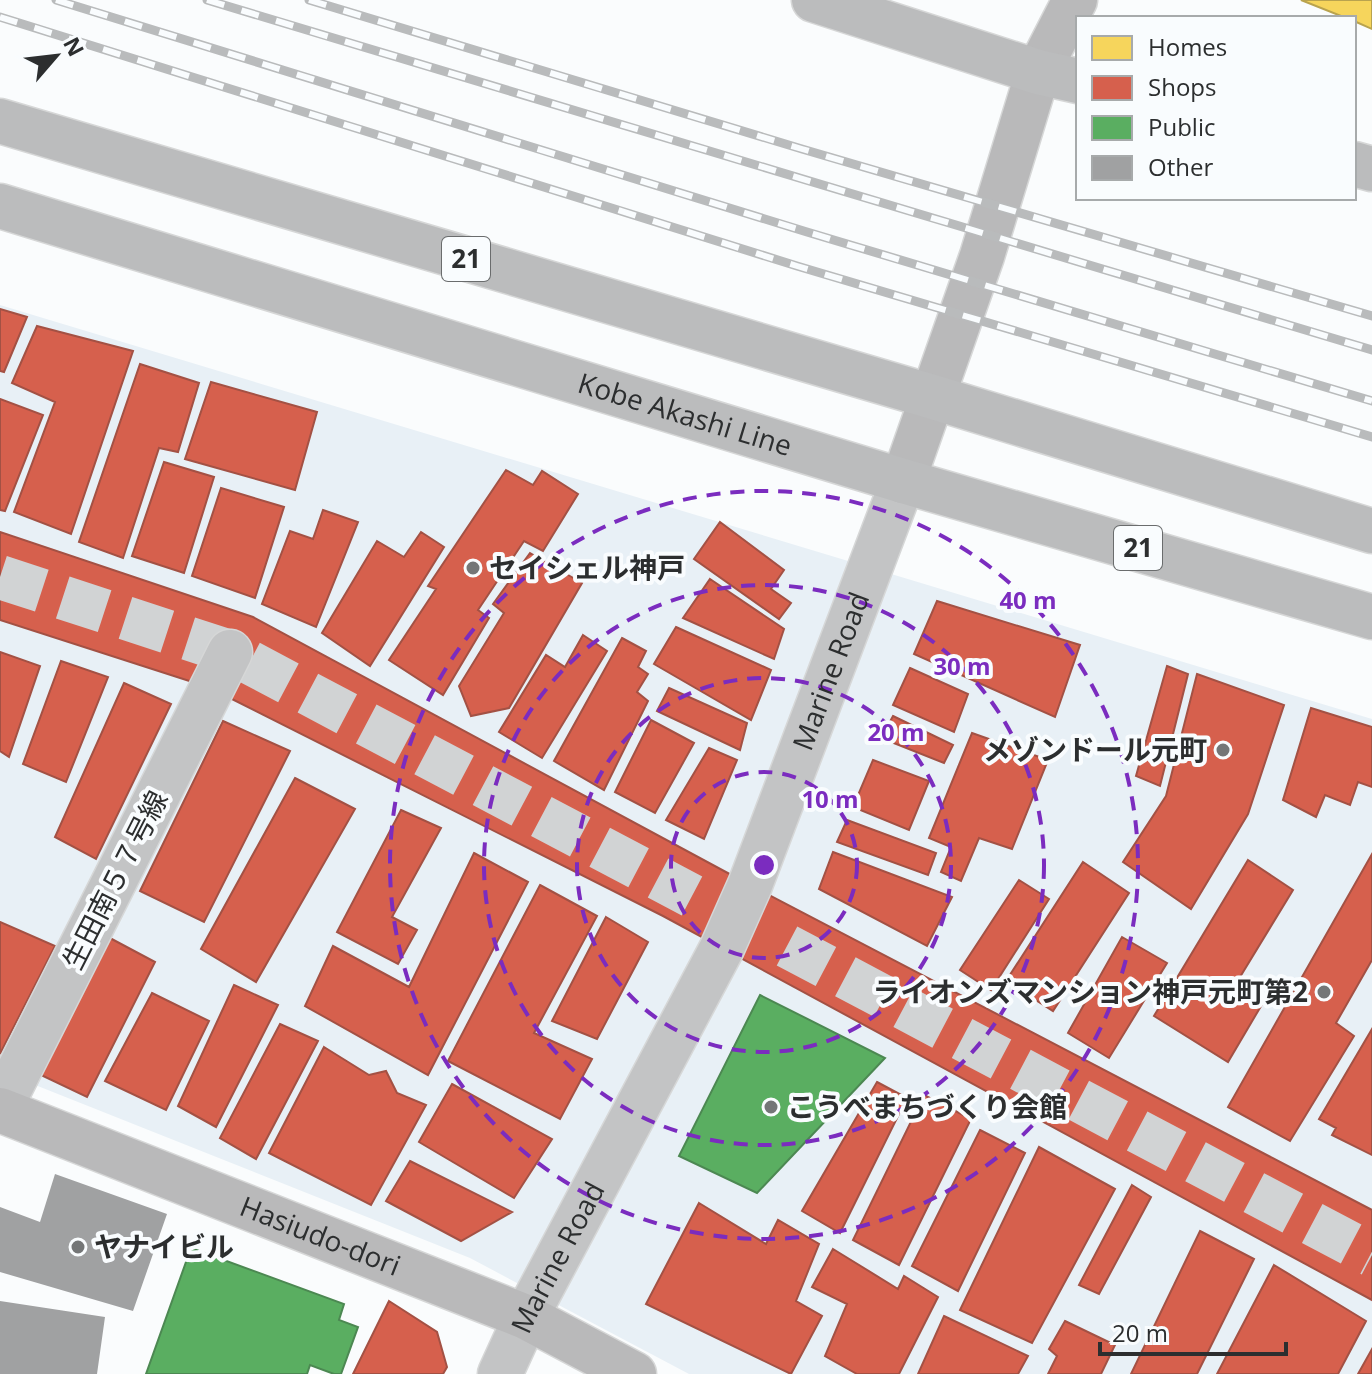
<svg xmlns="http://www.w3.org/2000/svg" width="1372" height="1374" viewBox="0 0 1372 1374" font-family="'Open Sans','Noto Sans JP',sans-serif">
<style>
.built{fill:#e8f0f6}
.homes{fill:#f6d55c;stroke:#b9a34e;stroke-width:2}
.shops{fill:#d6604d;stroke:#a35144;stroke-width:2}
.public{fill:#5aae61;stroke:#4c8852;stroke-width:2}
.building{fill:#a0a1a2}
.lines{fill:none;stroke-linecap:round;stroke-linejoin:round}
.street-tunnel{stroke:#d1d3d4;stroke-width:44;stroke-dasharray:44 22;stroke-linecap:butt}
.street-casing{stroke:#d6d7d7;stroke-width:47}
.secondary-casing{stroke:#d6d7d7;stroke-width:47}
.primary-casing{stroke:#d6d7d7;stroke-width:47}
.street{stroke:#c3c4c5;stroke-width:44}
.secondary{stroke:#b9b9ba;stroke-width:44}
.primary{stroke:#bbbcbd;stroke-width:44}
.rail-casing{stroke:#b9bbbc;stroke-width:9}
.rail{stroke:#f9fcfe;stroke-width:6;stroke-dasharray:18;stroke-linecap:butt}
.ring{fill:none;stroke:#7b2cbf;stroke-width:4;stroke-dasharray:14 10}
.poi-dot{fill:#747677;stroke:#f9fcfe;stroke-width:3}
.labels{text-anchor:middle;stroke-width:8;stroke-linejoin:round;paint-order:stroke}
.shield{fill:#f9fcfe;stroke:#6a6c6d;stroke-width:2}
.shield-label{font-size:26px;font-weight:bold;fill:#2c2e2f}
.street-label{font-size:28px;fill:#2c2e2f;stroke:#f9fcfe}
.poi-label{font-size:28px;font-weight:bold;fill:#2c2e2f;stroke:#f9fcfe;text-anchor:start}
.centre{fill:#7b2cbf;stroke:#f9fcfe;stroke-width:4}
.ring-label{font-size:24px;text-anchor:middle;font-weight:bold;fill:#7b2cbf;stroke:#f9fcfe;stroke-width:8;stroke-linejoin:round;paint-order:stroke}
</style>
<rect width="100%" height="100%" fill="#fafcfd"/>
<path class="built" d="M0,305L1372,719V1374H689L470,1258L0,1071Z"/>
<path class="homes" d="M1301,0H1372V29L1354,21V18H1346Z"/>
<path class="shops" d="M0,309L27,317L4,372L0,371Z
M37,326L133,351L71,534L14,512L55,402L12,383Z
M140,364L199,383L178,452L159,448L123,558L79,542Z
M211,382L317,412L295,490L185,459Z
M0,399L43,415L5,511L0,510Z
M164,462L214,477L184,573L132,556Z
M506,470L533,485L542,471L578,494L543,551L524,541L478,610L489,618L443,695L389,660L436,589L428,586Z
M221,488L284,507L255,598L192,576Z
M323,510L358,522L316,627L262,604L290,531L313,539Z
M720,522L784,570L771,589L791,603L779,619L694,559Z
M0,532L253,617L750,885L1372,1210V1300L663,916L208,687L0,620Z
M421,532L444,547L370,666L322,633L377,541L404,557Z
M530,553L582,583L509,708L471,716L459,686L504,613L493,604Z
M710,579L784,629L774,659L683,618Z
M937,601L1080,645L1055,717L914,654Z
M676,627L771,670L751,720L654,664Z
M583,635L607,651L542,758L499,732L546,655L565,667Z
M622,638L646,651L638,667L648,674L637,692L648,701L604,790L554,761Z
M0,652L40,666L9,757L0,751Z
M61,661L108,677L66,782L23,764Z
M1167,666L1188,674L1160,786L1136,776Z
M910,668L968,694L954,732L893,705Z
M1197,674L1284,705L1248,814L1191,909L1123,862L1166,796Z
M124,683L171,704L96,859L55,837Z
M669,688L747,723L740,750L657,711Z
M1311,708L1372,727V787L1358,782L1350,805L1325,795L1316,817L1283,800Z
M893,716L953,745L944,763L881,738Z
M651,720L694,743L655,813L615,792Z
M223,721L290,751L204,922L140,891Z
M972,733L1048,760L1012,849L979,838L961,881L941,872L951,847L929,838Z
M709,748L737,760L704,839L666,820Z
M873,760L929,781L909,830L853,807Z
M295,778L355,809L256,982L201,949Z
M401,810L441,828L392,917L417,930L398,964L337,932Z
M847,820L936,853L928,875L837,842Z
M833,852L952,897L927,946L819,889Z
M474,853L528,882L428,1075L305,1006L333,946L409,987Z
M1372,854V960L1336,1023L1354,1036L1290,1141L1228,1107Z
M1248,860L1293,890L1237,982L1264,1001L1228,1062L1154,1016Z
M1083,862L1129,893L1053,1011L1006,981Z
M1019,880L1049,899L991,990L960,970Z
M540,885L597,916L534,1033L592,1059L560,1119L448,1061Z
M606,917L648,942L597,1039L552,1021Z
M0,922L55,946L0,1054Z
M108,937L155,962L87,1097L41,1075Z
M1122,937L1167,963L1109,1058L1068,1033Z
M234,985L278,1005L216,1127L178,1106Z
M152,993L209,1021L166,1110L105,1081Z
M280,1024L318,1041L256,1159L220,1138Z
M1372,1029V1155L1332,1135L1336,1128L1319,1119Z
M324,1047L369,1075L386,1071L397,1093L426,1105L371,1205L269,1153Z
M877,1082L907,1098L840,1233L802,1211Z
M452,1084L552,1139L514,1198L419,1142Z
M924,1095L971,1119L899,1265L853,1240Z
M980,1130L1025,1153L958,1291L912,1266Z
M1039,1147L1115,1189L1032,1343L960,1310Z
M410,1161L512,1212L461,1241L386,1201Z
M1132,1185L1151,1197L1099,1294L1079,1285Z
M699,1203L766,1244L778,1220L819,1244L796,1301L822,1316L791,1374L646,1304Z
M1200,1231L1254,1259L1197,1374H1131Z
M833,1249L898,1289L904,1276L938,1297L899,1374H857L825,1356L847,1304L812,1287Z
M1274,1265L1366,1321L1338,1374H1217Z
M389,1301L437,1332L447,1367L443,1374H353Z
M944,1316L1028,1356L1018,1374H918Z
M1065,1321L1115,1345L1101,1374H1048L1057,1356L1049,1349Z
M1372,1349V1374H1358Z"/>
<path class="public" d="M760,995L885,1058L757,1193L679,1156Z
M191,1248L344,1304L339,1320L358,1327L341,1374H334L310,1365L307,1374H146Z"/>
<path class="building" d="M55,1174L167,1214L133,1311L0,1272V1207L40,1222Z
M0,1301L105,1317L97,1374H0Z"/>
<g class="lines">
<path class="street-tunnel" d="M0,577L230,652L692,896
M787,946L1372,1255"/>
<defs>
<g id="street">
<path d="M0,1108L230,652"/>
<path id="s1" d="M500,1374L526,1317L722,948L750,885L903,481"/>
</g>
<g id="secondary">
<path d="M903,481L982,256L1038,72L1075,0"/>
<path id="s2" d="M0,1110L526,1317L634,1374"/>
</g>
<g id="primary">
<path d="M814,0L1038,72L1078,81"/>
<path d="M0,121L933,397L1372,531"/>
<path d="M1354,164L1372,169"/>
<path id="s3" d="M0,206L903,481L1372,617"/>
</g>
</defs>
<use href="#street" class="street-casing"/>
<use href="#secondary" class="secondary-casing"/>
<use href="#primary" class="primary-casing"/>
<use href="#street" class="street"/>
<use href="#secondary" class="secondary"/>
<use href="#primary" class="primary"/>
<defs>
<path id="rail" d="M56,0L807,232L1372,401
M207,0L1372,350
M309,0L802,149L1372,316
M0,17L797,266L1372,437"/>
</defs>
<use href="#rail" class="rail-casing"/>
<use href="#rail" class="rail"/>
</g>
<g class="ring">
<circle cx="764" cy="865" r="93"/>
<circle cx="764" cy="865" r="187"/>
<circle cx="764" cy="865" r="280"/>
<circle cx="764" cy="865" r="374"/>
</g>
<g class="poi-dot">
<circle cx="473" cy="568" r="8"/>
<circle cx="1223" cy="750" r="8"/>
<circle cx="1324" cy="992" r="8"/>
<circle cx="771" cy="1107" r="8"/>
<circle cx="78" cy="1247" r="8"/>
</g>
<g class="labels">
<g class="shield">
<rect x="442" y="237" width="48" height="44" rx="6"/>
<rect x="1114" y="526" width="48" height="44" rx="6"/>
</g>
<g class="shield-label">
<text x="466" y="268">21</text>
<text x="1138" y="557">21</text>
</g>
<g class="street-label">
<text dy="10" stroke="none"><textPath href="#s3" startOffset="716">Kobe Akashi Line</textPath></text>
<text dy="10" stroke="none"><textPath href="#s1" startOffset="778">Marine Road</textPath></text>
<text transform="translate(115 880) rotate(-63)" y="10">生田南５７号線</text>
<text dy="10" stroke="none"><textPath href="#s2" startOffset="344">Hasiudo-dori</textPath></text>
<text dy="10" stroke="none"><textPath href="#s1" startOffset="130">Marine Road</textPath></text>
</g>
<g class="poi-label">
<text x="489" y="578">セイシェル神戸</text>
<text x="1207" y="760" text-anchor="end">メゾンドール元町</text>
<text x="1308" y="1002" text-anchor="end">ライオンズマンション神戸元町第2</text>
<text x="787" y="1117">こうべまちづくり会館</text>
<text x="94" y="1257">ヤナイビル</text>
</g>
</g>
<circle cx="764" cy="865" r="12" class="centre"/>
<g class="ring-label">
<text x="1028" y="609">40 m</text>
<text x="962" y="675">30 m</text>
<text x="896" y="741">20 m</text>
<text x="830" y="808">10 m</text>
</g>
<rect x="1076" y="16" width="280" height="184" fill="#f9fcfe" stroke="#a7aaab" stroke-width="2"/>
<rect x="1092" y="36" width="40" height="24" fill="#f6d55c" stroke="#a7aaab" stroke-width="2"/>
<text x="1148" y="56" font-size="24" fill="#2c2e2f">Homes</text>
<rect x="1092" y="76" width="40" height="24" fill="#d6604d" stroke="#a7aaab" stroke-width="2"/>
<text x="1148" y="96" font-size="24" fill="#2c2e2f">Shops</text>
<rect x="1092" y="116" width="40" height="24" fill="#5aae61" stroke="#a7aaab" stroke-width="2"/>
<text x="1148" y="136" font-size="24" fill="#2c2e2f">Public</text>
<rect x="1092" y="156" width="40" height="24" fill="#a0a1a2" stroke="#a7aaab" stroke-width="2"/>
<text x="1148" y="176" font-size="24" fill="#2c2e2f">Other</text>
<g transform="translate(56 56) rotate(62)" stroke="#f9fcfe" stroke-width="6" paint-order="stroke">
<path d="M0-6L14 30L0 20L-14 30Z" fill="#2c2e2f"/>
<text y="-12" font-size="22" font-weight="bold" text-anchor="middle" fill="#2c2e2f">N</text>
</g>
<path d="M1100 1342v12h186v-12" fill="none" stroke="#2c2e2f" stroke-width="4"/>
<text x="1112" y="1342" font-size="24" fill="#2c2e2f" stroke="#f9fcfe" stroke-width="6" paint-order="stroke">20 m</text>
</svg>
